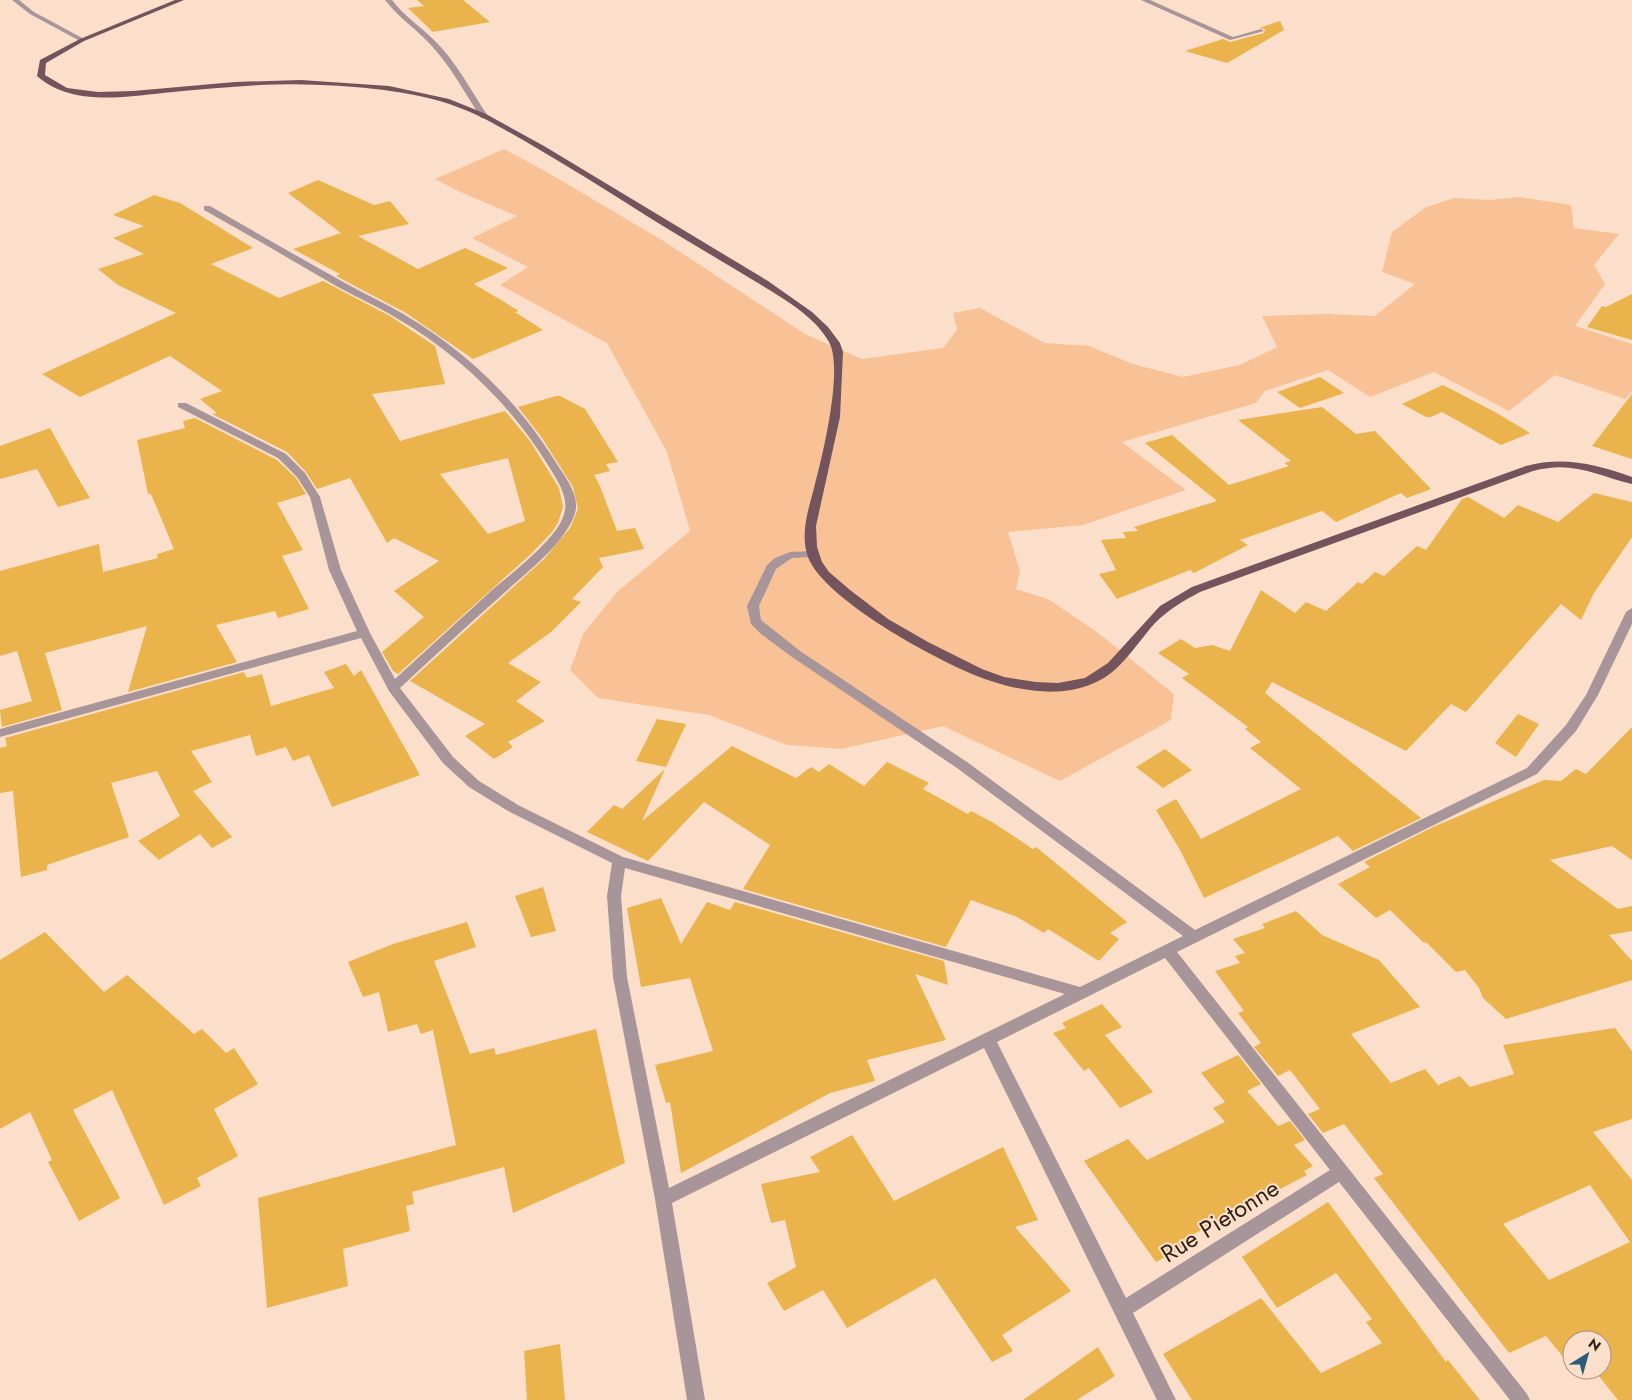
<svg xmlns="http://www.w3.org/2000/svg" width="1632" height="1400" viewBox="0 0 1632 1400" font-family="Jost,sans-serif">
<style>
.green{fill:#f9c296}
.building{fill:#eab34c;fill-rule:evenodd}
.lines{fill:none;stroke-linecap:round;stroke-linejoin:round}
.street{fill:#a8959a;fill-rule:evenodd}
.primary{fill:#73545d;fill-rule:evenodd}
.labels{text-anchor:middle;stroke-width:4;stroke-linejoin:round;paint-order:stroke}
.near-street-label{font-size:24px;fill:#302319;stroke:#fbdfca}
</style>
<rect width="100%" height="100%" fill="#fbdfca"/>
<path class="green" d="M504,149L545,171L662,240L805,334L862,359L943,348L957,330L953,313L980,308L1045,343L1089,346L1133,364L1183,377L1240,365L1277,347L1262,316L1328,314L1375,316L1415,284L1382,272L1392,232L1426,207L1455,198L1490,200L1520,197L1571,205L1574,228L1619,234L1594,265L1605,284L1575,326L1632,344V391L1625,399L1555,375L1509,411L1434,372L1370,397L1328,370L1265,391L1256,403L1122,442L1186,490L1083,525L1008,532L1020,571L1016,589L1048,599L1097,632L1174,694L1171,720L1060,781L943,726L841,749L787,745L709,715L598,698L570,670L583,634L617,592L690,531L667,452L607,343L500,285L528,267L472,238L517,216L458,191L435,179Z"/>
<path class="building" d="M417,0H463L490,22L433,32L408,8L424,6Z
M1280,21L1284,30L1227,63L1185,51L1223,39L1230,42L1264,33L1265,29L1259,28Z
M318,180L374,205L390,201L409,224L358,236L418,269L465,248L508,268L474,284L519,311L515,312L543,330L473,359L406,313L336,276L340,274L293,249L341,233L288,193Z
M154,195L180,203L253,248L211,264L279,298L323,281L390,316L435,346L445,384L372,394L400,441L505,411L530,441L559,488L563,507L558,523L552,532L532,553L398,674L393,671L382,652L424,617L394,591L439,561L394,538L387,543L350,478L317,489L306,472L287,452L212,414L217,413L200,399L222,391L170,356L80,397L42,374L176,313L118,285L98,269L144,254L113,238L144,226L113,215ZM508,458L525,521L488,534L440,474Z
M1632,294V340L1587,327L1602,306L1606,307Z
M1320,377L1344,393L1300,408L1277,392Z
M1443,385L1495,412L1530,433L1501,445L1442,412L1431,417H1426L1402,404Z
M1632,394V459L1592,446Z
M556,396H560L585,409L618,462L606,464L610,471L594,475L600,486L617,531L635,528L644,549L599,558L603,567L572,599L581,602L551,632L508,663L541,682L516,701L545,721L508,742L513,747L494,759L465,736L485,724L410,681L544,559L570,528L578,509L573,487L542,438L518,407Z
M1322,407L1356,434L1375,431L1431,489L1407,498L1401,493L1336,522L1322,511L1240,540L1248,545L1194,573L1190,570L1117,599L1099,574L1116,570L1101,540L1126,538L1123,532L1138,531L1134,527L1217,501L1145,443L1172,435L1229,485L1289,466L1284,463L1291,461L1238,420Z
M195,418L277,460L296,478L306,494L277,503L303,550L282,556L309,609L278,618L275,611L216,625L237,662L128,692L147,626L45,653L62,710L2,727L0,710L32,701L17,651L0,656V571L99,544L103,572L158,558L157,554L174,549L151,494H148L137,440L185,428L183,421Z
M50,428L75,473L90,498L58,507L37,469L0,479V446Z
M1594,493L1632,502V537L1594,593L1581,620L1561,604L1466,712L1451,704L1406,751L1272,682L1265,693L1421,818L1353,851L1338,836L1204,898L1180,850L1156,810L1176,799L1201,839L1301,789L1250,748L1261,742L1245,729L1248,727L1182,678L1189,674L1158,653L1181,639L1195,648L1212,645L1230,651L1261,590L1295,613L1306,602L1326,611L1358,582L1362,584L1375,572L1384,576L1417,546L1426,550L1462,499L1468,497L1504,518L1518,505L1558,522Z
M346,664L354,676L361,670L420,775L332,807L309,755L293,761L286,747L256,756L250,735L191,751L212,782L193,791L232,837L212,848L200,834L159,860L138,841L180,816L157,771L111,783L129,837L47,865V870L21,877L13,791L0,793V748L7,746L5,738L244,672L247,678L262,674L271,706L334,688L324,672Z
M1518,714L1539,724L1516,757L1495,743Z
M657,719L686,724L666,767L636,761Z
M1632,727V860L1612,846L1550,860L1618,909L1632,906V931L1609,935L1632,961V980L1506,1019L1483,998L1479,988L1465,970L1456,972L1426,942L1424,943L1390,910L1376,918L1338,884L1370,867L1364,862L1433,827L1544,780L1561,781L1576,769L1586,774Z
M732,746L796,778L811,767L819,772L829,764L864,786L887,762L929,783L923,789L968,814L971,811L992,822L1033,849L1036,847L1058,865L1127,922L1110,933L1119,939L1099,961L1048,929L1044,933L1017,917L971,900L946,947L743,889L770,845L704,802L648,861L587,832L614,805L622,809L665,769L642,821Z
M1165,749L1192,770L1163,788L1136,767Z
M543,887L556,931L531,937L515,896Z
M661,898L681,944L707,902L730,910L735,902L944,961L948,985L915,974L946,1040L867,1060L875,1081L830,1093L681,1173L670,1102L666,1103L655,1065L713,1051L690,978L641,987L627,908Z
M1296,911L1322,935L1379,960L1420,1007L1351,1034L1391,1083L1425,1069L1438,1085L1460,1076L1470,1087L1514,1074L1503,1045L1615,1028L1632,1051V1119L1593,1132L1632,1180V1400H1618L1594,1370H1602V1340H1572V1355L1564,1358L1546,1336L1509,1353L1374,1178L1383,1174L1344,1124L1323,1133L1308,1114L1320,1109L1290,1070L1278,1076L1254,1047L1261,1043L1238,1013L1244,1011L1215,971L1240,963L1235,956L1245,953L1233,939L1265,928L1262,924ZM1590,1185L1630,1242L1549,1280L1503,1224Z
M467,922L476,947L434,961L470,1054L494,1048L496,1055L596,1029L625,1163L513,1213L504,1167L412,1192L414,1204L406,1206L410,1231L343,1249L348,1286L267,1308L258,1198L456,1145L433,1030L421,1034L417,1024L388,1032L379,992L363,997L348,962L393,944Z
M45,932L104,992L127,975L194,1034L202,1029L226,1053L234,1048L258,1084L214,1109L238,1156L197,1178L201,1186L164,1205L112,1090L73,1110L120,1198L79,1221L48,1162L52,1160L30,1112L0,1129V960Z
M1102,1004L1122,1027L1105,1035L1153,1092L1120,1108L1089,1068L1084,1071L1053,1033L1066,1028L1062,1023Z
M1238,1055L1261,1084L1247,1091L1278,1126L1290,1121L1305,1140L1294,1145L1313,1166L1304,1171L1307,1175L1190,1236L1195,1241L1156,1262L1084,1161L1128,1139L1147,1160L1225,1122L1213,1108L1225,1102L1201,1073Z
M852,1135L894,1201L1003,1147L1038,1220L1015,1227L1071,1291L1002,1335L1013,1351L992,1362L935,1278L847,1328L823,1290L784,1311L767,1283L796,1267L785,1220L771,1223L761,1184L820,1172L810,1157Z
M1328,1202L1446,1362L1448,1360L1480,1400H1192L1163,1354L1261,1298L1321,1373L1382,1343L1366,1322L1372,1319L1336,1273L1277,1308L1242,1257Z
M560,1344L565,1400H527L524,1351Z
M1098,1347L1115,1376L1077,1400H1023Z"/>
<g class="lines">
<path class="street" d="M12,0H19L34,12L86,40L80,41L30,14Z
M385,0H392C404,16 420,26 434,40C456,61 471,91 488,116L487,118H481C465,93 450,65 430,44C415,28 398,17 385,0Z
M1141,0H1150L1233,37L1261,29L1264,31L1230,40Z
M204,206H210C255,232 300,258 345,283C365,294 385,303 405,315C466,351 518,401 555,461C565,477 582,497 574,516C563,545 526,573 503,594C468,625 434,656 400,688L453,757L479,781L518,805L623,857L1080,987L1183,936L957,768L792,657L761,634L751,624L747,606L767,565L775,558L790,552L813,551L819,554L813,557L792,558L776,569L759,606L761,620L800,651L967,762L1195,930L1527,768L1566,725L1586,695L1626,612L1632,608V624L1598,695L1576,731L1537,774L1177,952L1527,1394L1530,1400H1510L1339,1182L1133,1313L1176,1400H1157L984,1048L672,1203L705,1400H687L655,1199L613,977L607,896L612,863L508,811L469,787L443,763L389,691L361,638L0,737V729L357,631L329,570L310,497L297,477L278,458L178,407V403H186L286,454L305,473L320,497L341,570L370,633L395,679C427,649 460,620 492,590C512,573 558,538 564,514C570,496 555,477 546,462C509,403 458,354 398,319C379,307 358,298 338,287C293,261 249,235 204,210ZM625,868L1065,994L669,1188L627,977L621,896ZM1165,958L1330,1170L1126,1298L997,1042Z"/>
<path class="primary" d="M175,0H184L84,41L46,63L45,75L67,88L98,92L133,91L235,82L301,80L389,86L449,99L486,114L544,146L768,281L812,312L828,327L840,343L843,352L840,417L816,526L817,547L822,562L829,572L850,590L888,619L928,642L982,669L1004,677L1036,682L1058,683L1085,678L1108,663L1160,606L1192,587L1526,466C1563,456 1596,464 1632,477V484C1596,475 1572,460 1533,471L1200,592C1183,601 1168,610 1155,623C1136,644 1121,672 1094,683C1063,697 1025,692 994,682C950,669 824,601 808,557C800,534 808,511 814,488C822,458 844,369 829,342C815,316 782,298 758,283C722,261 685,240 650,218C608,191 566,165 523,140C503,129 482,116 460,108C436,98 410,94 384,90C343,85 301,83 259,85C230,87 202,89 173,92C129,96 73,108 37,76L40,60L80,39Z"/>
</g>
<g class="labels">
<g class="near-street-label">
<text transform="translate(1220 1221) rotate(-32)" y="8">Rue Pietonne</text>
</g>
</g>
<g transform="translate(1587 1355) rotate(37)"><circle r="24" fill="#fbdfca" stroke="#aa9483"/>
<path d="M0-4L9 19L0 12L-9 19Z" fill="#2d5c7b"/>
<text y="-8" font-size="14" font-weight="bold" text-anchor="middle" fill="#302319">N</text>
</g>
</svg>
